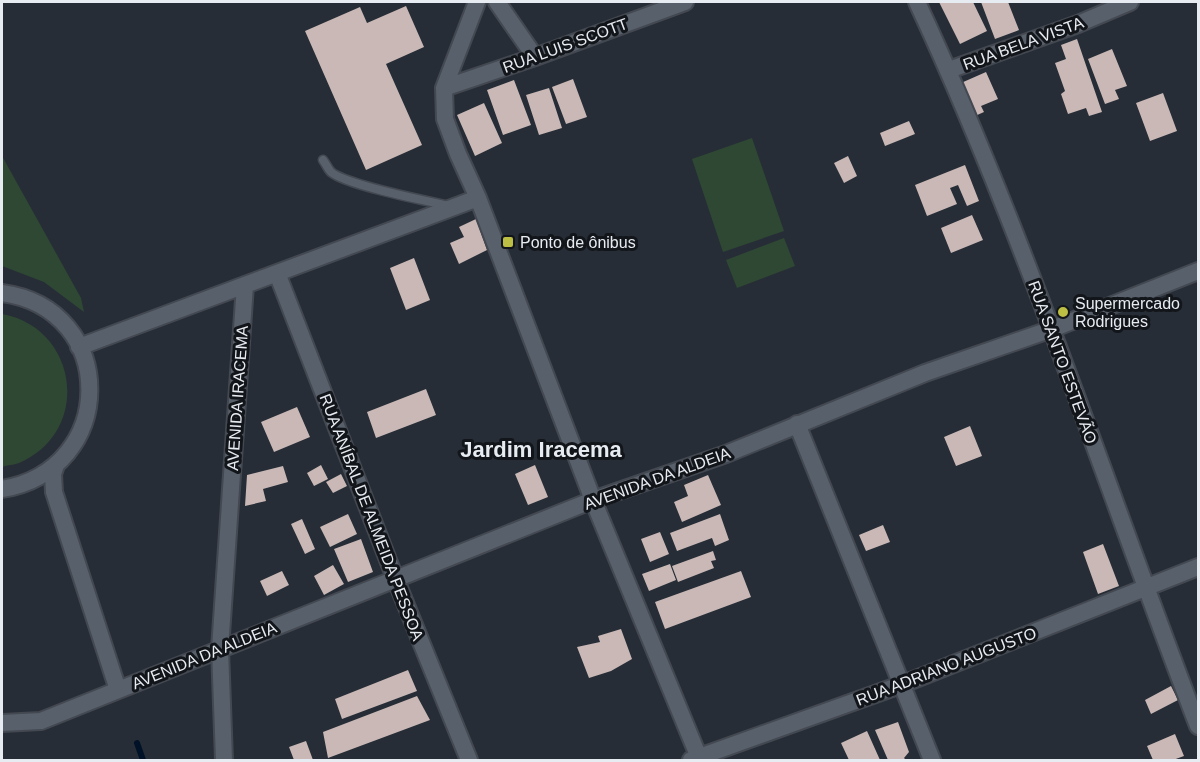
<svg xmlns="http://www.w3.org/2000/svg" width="1200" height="762" viewBox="0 0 1200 762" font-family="Helvetica,sans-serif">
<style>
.green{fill:#2f4834}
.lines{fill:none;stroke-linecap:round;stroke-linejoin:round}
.stream{stroke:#001227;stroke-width:6}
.building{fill:#c9b8b6}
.lane-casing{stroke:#434851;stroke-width:11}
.street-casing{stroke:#434851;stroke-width:20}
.lane{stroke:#58606b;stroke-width:8}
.street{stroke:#58606b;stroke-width:16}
.poi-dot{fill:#bcbf44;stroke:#121519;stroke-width:2}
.labels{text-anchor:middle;stroke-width:6;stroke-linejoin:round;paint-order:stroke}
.street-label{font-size:16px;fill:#e7ebf2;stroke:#121519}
.poi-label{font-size:16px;fill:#e7ebf2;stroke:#121519;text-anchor:start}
.district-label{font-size:22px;font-weight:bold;fill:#e7ebf2;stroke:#121519}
</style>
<rect width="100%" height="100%" fill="#262d36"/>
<path class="green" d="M752,138L784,231L723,252L692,159Z
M2,156L81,298L84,312L44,282L2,266Z
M784,238L795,266L737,288L726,260Z
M2,314C79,328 92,432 19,463C14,465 7,465 2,467Z"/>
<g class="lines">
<path class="stream" d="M137,743L143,760"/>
</g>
<path class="building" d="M939,2H973L987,31L960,44Z
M981,2H1008L1019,30L995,39Z
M406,6L424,47L386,64L422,145L366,170L305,31L360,7L367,23Z
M1077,39L1102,112L1089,116L1086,108L1068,114L1061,94L1065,91L1055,63L1066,59L1061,45Z
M1112,49L1127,86L1115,90L1119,99L1105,104L1088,59Z
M986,72L998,99L981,106L984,112L975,116L961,83Z
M573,79L587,117L566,124L552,87Z
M514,80L531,125L503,135L487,90Z
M549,88L562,128L539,135L526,95Z
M1163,93L1177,131L1150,141L1136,103Z
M484,103L502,143L475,156L457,115Z
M909,121L915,134L885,146L880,133Z
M848,156L857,176L844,183L834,163Z
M965,165L979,201L967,206L958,185L950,188L957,204L927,216L915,185Z
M972,215L983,240L951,253L941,228Z
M476,219L487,250L459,264L450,243L464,237L459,227Z
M414,258L430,300L406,310L390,268Z
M426,389L436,415L376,438L367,412Z
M297,407L310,437L274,452L261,422Z
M970,426L982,456L956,466L944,437Z
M321,465L328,479L314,486L307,473Z
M535,465L548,497L528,505L515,474Z
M283,466L288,482L263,489L266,501L245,506L247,475Z
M341,474L347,486L333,493L326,482Z
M708,475L721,505L682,522L674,502L688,496L684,485Z
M348,514L357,534L330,547L320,527Z
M720,514L729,540L715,546L712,538L677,551L670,533Z
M302,519L315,549L305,554L291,524Z
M883,525L890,542L866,551L859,535Z
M660,532L669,554L650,562L641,539Z
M361,539L373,572L348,582L334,549Z
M1103,544L1119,586L1098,594L1083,552Z
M713,551L716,560L711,561L714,568L678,582L672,566Z
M670,564L676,580L649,591L642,574Z
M333,565L344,584L324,595L314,576Z
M282,571L289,585L267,596L260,581Z
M741,571L751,597L665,629L655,602Z
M621,629L632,659L611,671L589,678L577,647L600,642L598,636Z
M408,670L417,691L342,719L335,699Z
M1171,686L1178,700L1151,714L1145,700Z
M417,696L430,720L328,758L323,732Z
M898,722L909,752L904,758L906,760H888L875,730Z
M867,731L880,760H849L841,743Z
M1175,734L1184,756L1173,760H1153L1147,746Z
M306,741L313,760H294L289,747Z"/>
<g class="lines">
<defs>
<path id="lane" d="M323,160C326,164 328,169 331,172C346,185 427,201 450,206"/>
<path id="street" d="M477,2L444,88L445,119L458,154L478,198L593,500L700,760
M497,2L535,57
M917,2C1026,237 1105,484 1198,726
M949,70L1078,24L1130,2
M444,88L535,57L685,2
M277,273L395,578L469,760
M2,293C119,309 118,470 2,489
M79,347L478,198
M797,424L932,760
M56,465L53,474L54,492L118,690
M2,723L41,721L593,500L726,454L925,373L1052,329L1198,271
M224,760L220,649L245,285
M691,760L903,684L1198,567"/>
</defs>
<use href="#lane" class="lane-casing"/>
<use href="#street" class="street-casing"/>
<use href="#lane" class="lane"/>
<use href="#street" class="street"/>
</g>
<g class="poi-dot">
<rect x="502" y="236" width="12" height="12" rx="3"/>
<circle cx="1063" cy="312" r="6"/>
</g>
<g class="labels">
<g class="street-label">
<text transform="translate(1023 43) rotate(-20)" y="6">RUA BELA VISTA</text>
<text transform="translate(565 45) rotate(-20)" y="6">RUA LUIS SCOTT</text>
<text transform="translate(1063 362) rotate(70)" y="6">RUA SANTO ESTEVÃO</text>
<text transform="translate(237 398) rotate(-86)" y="6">AVENIDA IRACEMA</text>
<text transform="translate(657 478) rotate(-20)" y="6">AVENIDA DA ALDEIA</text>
<text transform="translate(372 517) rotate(69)" y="6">RUA ANÍBAL DE ALMEIDA PESSOA</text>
<text transform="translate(204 655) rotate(-22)" y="6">AVENIDA DA ALDEIA</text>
<text transform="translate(946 666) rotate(-21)" y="6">RUA ADRIANO AUGUSTO</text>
</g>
<g class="poi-label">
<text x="520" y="248">Ponto de ônibus</text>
<text x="1075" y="309">Supermercado<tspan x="1075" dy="18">Rodrigues</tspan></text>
</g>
<g class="district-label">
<text x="541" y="457">Jardim Iracema</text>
</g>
</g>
<rect width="1200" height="762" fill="none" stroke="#e7ebf2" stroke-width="6"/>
</svg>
